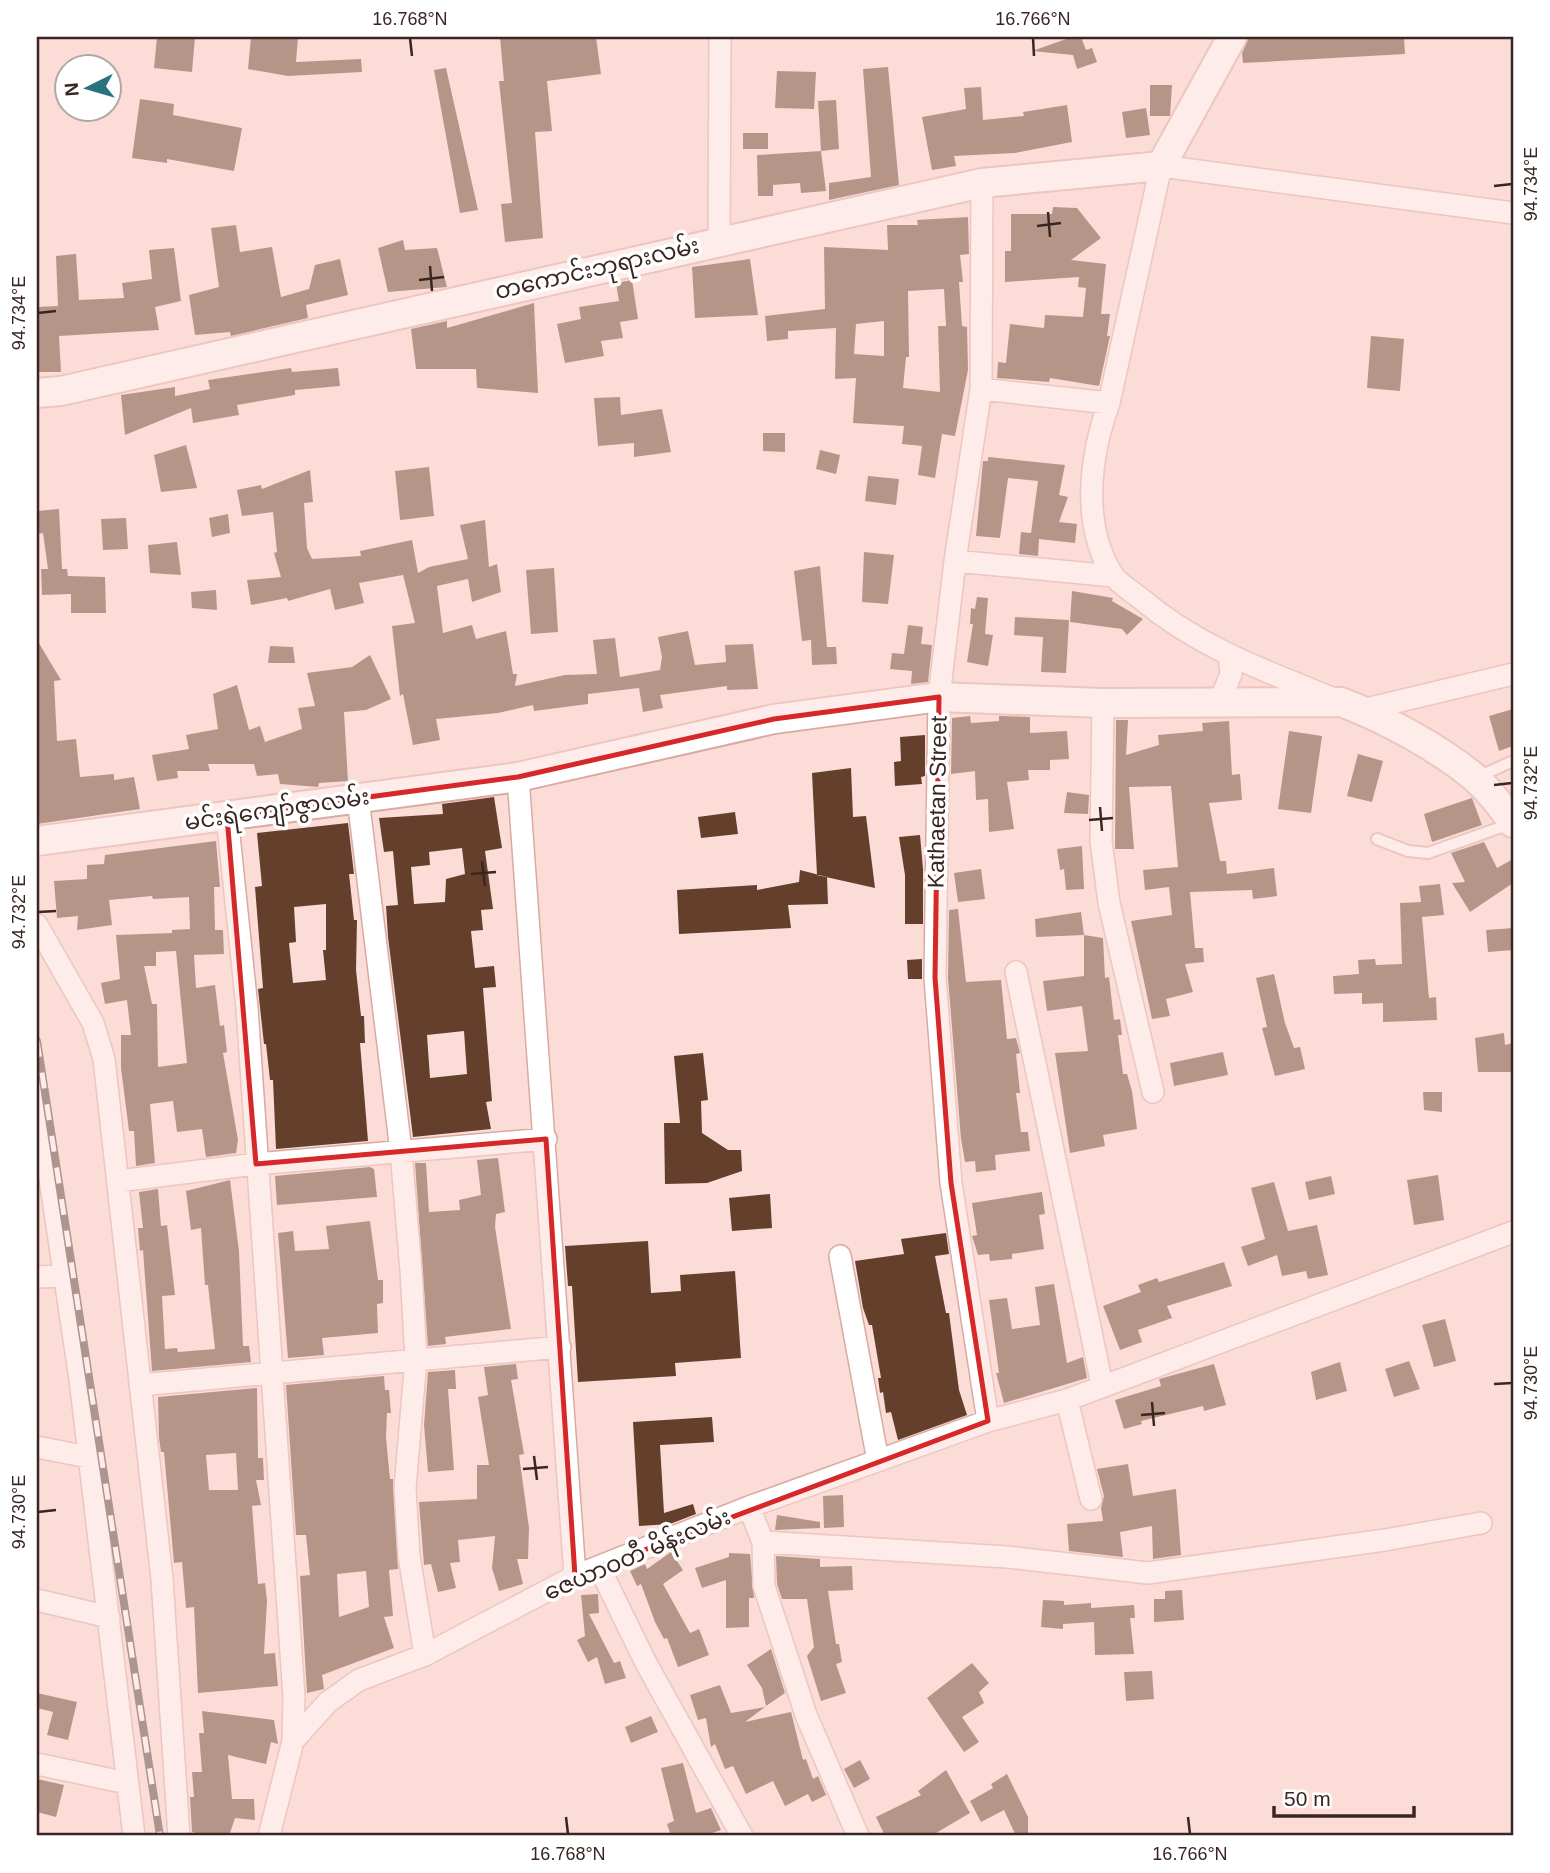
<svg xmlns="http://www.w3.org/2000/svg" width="1550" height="1873" viewBox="0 0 1550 1873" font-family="Arial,'Noto Sans Myanmar',sans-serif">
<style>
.building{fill:#633f2c;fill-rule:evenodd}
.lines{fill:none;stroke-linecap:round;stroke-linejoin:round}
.lane-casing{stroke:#daaaa2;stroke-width:14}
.street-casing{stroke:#daaaa2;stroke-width:24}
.secondary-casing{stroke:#daaaa2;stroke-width:32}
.lane{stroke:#fff;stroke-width:10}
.street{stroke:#fff;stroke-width:21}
.secondary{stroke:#fff;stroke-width:28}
.rail-casing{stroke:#513c39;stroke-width:8}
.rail{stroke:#fff;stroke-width:5;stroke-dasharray:16;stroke-linecap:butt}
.marked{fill:none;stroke:#d62828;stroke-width:5;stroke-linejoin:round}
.ticks{fill:none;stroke:#392623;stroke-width:2.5}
.labels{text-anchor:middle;stroke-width:7;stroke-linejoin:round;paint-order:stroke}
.street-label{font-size:23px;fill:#392623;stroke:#fff}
.neatline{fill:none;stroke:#392623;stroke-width:2.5}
.ticks-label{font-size:18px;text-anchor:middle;fill:#392623}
</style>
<rect width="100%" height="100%" fill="#fbdcd7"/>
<path class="building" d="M157,37H195L192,72L154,68Z
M251,37H298L296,62L361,59L362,72L288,76L248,69Z
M500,37H596L601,74L547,81L552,131L535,132L543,238L505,242L501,204L512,203L499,81H504Z
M1072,37H1081L1086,50L1092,48L1097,62L1077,69L1073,55L1032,51Z
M1249,37H1404L1405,54L1243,63L1242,53Z
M888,67L899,185L829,200V183L871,177L863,69Z
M446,68L478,210L460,213L434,70Z
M777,71L816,72L814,109L775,108Z
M1150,85H1172L1170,116H1150Z
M981,87L983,120L1024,116L1023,112L1067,105L1072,142L1015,153L954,156L956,166L932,170L922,117L966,109L964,88Z
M140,99L174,104L173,115L242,128L234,171L167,159V163L132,158Z
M836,100L839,149L821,151L818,101Z
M1146,108L1150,135L1126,138L1122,112Z
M743,133H768V149H743Z
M821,151L826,191L801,193L800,183L773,185V196H758L757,155Z
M1053,207L1077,208L1101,238L1071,260L1106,264L1101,314H1110L1107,336H1110L1099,386L1050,378L1049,382L997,378L998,362L1006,363L1010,324L1044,328L1045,315L1083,317L1086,288L1078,287L1079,277L1005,282V251H1011V214H1052Z
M968,217L969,254L960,255L963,282H959L962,326L967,327L968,370L955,436L942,434L935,478L918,475L922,446L902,444L904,426L853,423L856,378L835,379L836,328L788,331V339L767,341L765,316L825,309L824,247L888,250L887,225H918L917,220ZM944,289L946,326H938L940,392L903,388L906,357H909L908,291ZM884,321V356L854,354L856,324Z
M236,225L240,252L272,247L281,297L309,289L315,265L340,259L348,295L306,305L308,318L231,336L230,332L195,335L189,295L219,287L211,228Z
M403,240L405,250L437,248L447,287L388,292L378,248Z
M174,248L181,301L155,307L159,330L59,336L61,372H37V307L58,306L56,256L76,254L79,300L124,298L122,283L152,279L149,250Z
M750,259L758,315L695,318L692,267Z
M632,280L638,319L620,322L623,338L601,341L604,356L565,363L557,324L581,319L579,307L619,301L616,283Z
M534,303L538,393L477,388L476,369H416L411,329L447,321V328Z
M1371,336L1404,339L1400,391L1367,388Z
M291,368L292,372L338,368L340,386L295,390V395L237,405L239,415L193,423L191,408L125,435L121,395L175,387V396L210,389L208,380Z
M620,397L621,415L662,409L671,452L634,457V443L598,446L594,398Z
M763,433H785V452L763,451Z
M186,445L197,488L161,492L154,455Z
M820,450L840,455L836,474L816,469Z
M988,457L1065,465L1059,495L1068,497L1059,522L1077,524L1075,543L1039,539L1038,556L1019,554L1021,532L1031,533L1038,481L1008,478L1000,538L976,536L983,461H988Z
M429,467L434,516L400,520L395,471Z
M310,470L313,502L304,503L307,548L312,559L361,556L360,551L412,540L418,573L429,567L468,559L460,525L485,520L489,567L497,564L501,592L472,602L468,579L437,586L443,633L472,625L476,639L506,631L513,674H517L515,686L565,675L597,674L593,640L615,638L620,677L660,670L662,657L658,637L688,631L695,665L726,662L725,645L753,644L758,689L727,690V686L660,695L663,708L643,712L639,688L588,694V704L534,711L533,705L498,713L436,719L440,740L413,745L403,694L400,696L392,626L415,623L403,575L359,583L364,603L335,610L330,589L288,601L287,598L251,605L247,580L281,577L274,553L277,552L273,512L242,516L237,490L261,485L262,489Z
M868,476L899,479L896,505L865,501Z
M59,509L62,569H67L68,576L105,577L106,613H71V594L42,595L41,569H48L43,533L37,534V511Z
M228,514L230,533L212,537L209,518Z
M126,518L128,549L103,550L101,519Z
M177,542L181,575L150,573L148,545Z
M864,552L894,555L888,604L862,602Z
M820,566L827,647H836L837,664L812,665L811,640L802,641L794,571Z
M554,568L558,632L531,634L526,570Z
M216,590L217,610L192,608L191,592Z
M1072,591L1113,598L1112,601L1143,619L1127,635L1122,629L1070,622Z
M977,597L988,598L985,634L993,635L988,666L967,662L973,624H970L971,608L975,609Z
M1015,617L1069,620L1066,673L1041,672L1043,637L1014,635Z
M908,625L923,627L921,644L932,645L928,682L911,684L912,671L890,669L892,653L904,654Z
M37,640L61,680L54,681L57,741L76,739L80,777L114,774V780L134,777L140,809L37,824Z
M270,646L293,647L295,663H268Z
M370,655L391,699L366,710L344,712L348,781L319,783L318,787L280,784L278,774L257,776L254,764H208L210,771H177L178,778L157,781L152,755L189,749L186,735L218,729L213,694L237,685L249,730L260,726L265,742L302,729L298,708L315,706L307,673L352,667Z
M1513,709V746L1499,751L1489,716Z
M970,716L971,723L999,721V716L1030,717V733L1067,731L1069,759L1050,760V770H1028L1029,780L1007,782L1014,829L989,832L988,799L976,800L975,771L951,774L952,718Z
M1116,720H1128L1126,755L1159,745L1158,735L1203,731L1202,723L1229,721L1232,775L1240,774L1242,800L1209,803L1220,861H1226L1227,874L1274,868L1277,896L1253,899L1252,890L1190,892L1195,948H1203L1204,962L1185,964L1193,992L1166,999L1170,1016L1152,1019L1131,921L1172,915L1169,887L1145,890L1143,870L1178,867L1171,786L1129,787L1134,849H1115Z
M1289,731L1322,736L1311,813L1278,809Z
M925,735V776L921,777L922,784L895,786L894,762L901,761L900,737Z
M1358,754L1383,761L1372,802L1347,796Z
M851,768L853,817L866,816L875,888L817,875L812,773Z
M1067,792L1089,795L1088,814L1064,813Z
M494,797L502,848L485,851L493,909L481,910L483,930L471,931L475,968L494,966L496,987L483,988L492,1101L486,1102L491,1129L413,1137L388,937L386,906L398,905L393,851L384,852L379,818L443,814L442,804ZM462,848L465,874L446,879L445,902L414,904L411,867L430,865L429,852ZM464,1031L467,1074L430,1078L427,1035Z
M1472,798L1482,825L1432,842L1424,814Z
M735,812L738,834L701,838L698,817Z
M348,823L354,874H349L354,920H357L356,970L361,1016H364L365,1043H360L368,1141L276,1149L273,1080H270L266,1044H264L258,989L263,988L255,887L262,886L257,833ZM326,904V950H323L326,980L293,983L289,943L296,942L294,907Z
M920,835L923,869V924H905V875L899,837Z
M216,841L220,887H214L215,930H223L224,954L194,955L196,988L215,985L220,1026L224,1025L227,1052L223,1053L238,1140L236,1153L206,1157L202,1129L177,1132L173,1101L150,1104L155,1163L136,1166L134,1131H129L121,1068V1035H131L127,1000L105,1004L101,983L120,979L116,935L172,933V930L190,929L189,897L153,899L152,896L109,900L112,925L77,930L78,916L57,918L54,881L87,879V865L104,864L105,855ZM176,951L187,1063L158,1067L157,1004H152L144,966H156V952Z
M1484,842L1497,868L1513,859V883L1470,912L1452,883L1465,882L1451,853Z
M1082,846L1084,889L1066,890L1064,869L1060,870L1057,849Z
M981,869L985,899L958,902L954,873Z
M800,870L827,877L828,904L788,905L791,928L679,934L677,890L757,885V890L799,882Z
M1440,884L1444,915L1422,917L1429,998L1436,997L1437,1020L1383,1022V1003L1362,1004V993L1334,994L1333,976L1359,974L1358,960L1375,959L1376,965L1402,964L1400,903L1421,902L1419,886Z
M958,909L966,982L1001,980L1007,1039L1016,1038L1020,1053L1016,1054L1020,1093H1016L1021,1132H1028L1030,1151L995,1155L996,1170L976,1172L975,1161L965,1162L961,1139L948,978L949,910Z
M1081,912L1084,935L1036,937L1035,919Z
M1513,928V950L1488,952L1486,930Z
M1084,935L1103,938L1105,978L1109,977L1114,1020L1120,1019L1122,1035H1118L1123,1074H1127L1132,1091L1137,1129L1103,1135L1105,1146L1070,1153L1055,1053L1088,1051L1082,1006L1047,1011L1043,981L1084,976Z
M922,959V979H908L907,960Z
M1274,974L1285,1023L1294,1048L1300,1047L1305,1069L1275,1076L1262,1028L1267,1027L1256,978Z
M1504,1033L1505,1045L1513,1043V1072H1478L1475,1038Z
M1223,1052L1228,1075L1174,1086L1170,1063Z
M703,1053L708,1100L701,1101L702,1133L728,1150H741L742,1171L707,1183L665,1184L664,1123H680L674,1056Z
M1423,1092H1442V1112L1424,1110Z
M498,1158L505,1212L496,1214L495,1227L511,1329L445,1337L446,1344L428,1346L415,1163H426L429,1212L460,1210L459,1200L481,1195L477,1160Z
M370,1167L374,1169L377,1197L277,1205L275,1176Z
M1438,1175L1444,1220L1414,1225L1407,1180Z
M1331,1176L1335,1194L1309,1200L1305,1182Z
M230,1180L239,1251L243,1346H249L251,1362L152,1371L143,1250L140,1251L138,1228H143L139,1192L158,1189L161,1226L167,1225L175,1295L162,1296L165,1349L177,1348L178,1352L215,1349L208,1285H205L201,1228L191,1230L186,1191Z
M1274,1182L1288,1231L1317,1225L1328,1275L1308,1279L1306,1271L1282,1276L1277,1255L1248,1266L1241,1247L1265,1239L1251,1188Z
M1042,1192L1045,1214L1039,1215L1044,1249L1012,1254V1259L990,1261L989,1254L978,1255L972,1236L977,1235L972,1203Z
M770,1194L772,1228L732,1231L729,1198Z
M370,1221L378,1280H383V1303L377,1304L378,1333L322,1338L324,1355L288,1358L278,1233L293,1231L295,1251L329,1249L326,1226Z
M946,1233L949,1254L935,1256L946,1313H949L959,1390L967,1415L898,1440L891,1412L886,1413L883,1392L880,1393L878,1378H881L872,1325H869L863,1308L855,1261L904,1254L901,1239Z
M648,1241L651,1293L681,1291L680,1275L735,1271L741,1358L675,1363L676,1376L578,1382L572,1286H568L565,1246Z
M1224,1262L1232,1286L1167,1306L1172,1318L1138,1330L1142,1342L1120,1350L1103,1306L1141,1292L1138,1285L1157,1278L1159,1282Z
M1054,1284L1067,1363L1083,1357L1087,1378L1004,1403L996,1373H999L989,1300L1007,1298L1012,1329L1040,1325L1035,1287Z
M1445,1319L1456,1361L1434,1367L1422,1325Z
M1409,1361L1420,1389L1394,1397L1385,1369Z
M1340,1362L1347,1391L1316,1400L1311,1372Z
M516,1364L518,1379L511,1380L524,1454L519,1455L529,1528L528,1559H517L523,1584L499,1591L492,1568L495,1536L458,1540L460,1562L450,1563L456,1588L438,1592L431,1564L424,1565L419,1502L477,1499V1465H489L478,1397L488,1395L484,1367Z
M1214,1364L1226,1405L1204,1411L1203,1406L1141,1421L1142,1424L1124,1429L1115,1400L1161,1386L1159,1379Z
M455,1370L456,1389H448L454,1470L428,1472L424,1425L428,1372Z
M384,1376L385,1390H389L391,1413H387L386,1438L390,1479H393L398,1569L389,1570L393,1616L384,1617L394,1648L322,1675L324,1689L307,1693L300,1576L310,1575L306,1535H296L286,1385ZM366,1571L369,1607L339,1617L337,1574Z
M257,1388L258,1458H263L264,1480H256L261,1505L252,1506L258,1584L265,1583L267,1601L264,1654L275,1653L278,1686L198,1693L194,1607L186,1608L182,1562L174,1563L164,1452H161L159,1438L158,1397ZM236,1453L238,1490H209L206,1455Z
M712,1417L714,1442L660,1445L664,1513L693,1504L696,1514L670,1524L639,1526L633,1422Z
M1128,1464L1133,1496L1176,1489L1181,1555L1153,1559L1152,1526L1120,1532L1123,1557L1069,1551L1067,1524L1103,1521L1101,1508L1104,1496L1097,1469Z
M843,1495L844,1527L824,1528L823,1496Z
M777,1515L820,1522V1528L775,1530Z
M671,1552L683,1570L663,1584L690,1633L699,1629L709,1655L678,1667L667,1638L664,1639L655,1622L641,1584L637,1586L630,1571L645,1564L647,1569Z
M729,1553L750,1554L754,1598H749V1627L726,1628V1580L702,1588L695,1568L729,1557Z
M776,1556L820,1559V1567L852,1566L853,1590L828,1591L836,1644H839L842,1662L836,1664L846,1693L821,1701L807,1656L814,1647L807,1599H782L777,1584Z
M1182,1590L1184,1620L1154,1622V1599H1165V1591Z
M598,1594L599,1613L589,1614L614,1663L620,1661L626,1678L605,1684L597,1657L588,1662L577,1640L585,1636L581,1595Z
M1043,1600L1064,1601V1605L1091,1603V1608L1134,1605L1135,1618H1130L1134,1654L1095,1655L1094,1622L1063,1624V1629L1041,1627Z
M771,1649L785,1693L766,1706L762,1688L747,1665Z
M972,1663L989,1683L979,1692L984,1703L962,1717L979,1742L964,1752L927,1698Z
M1152,1671L1154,1699L1126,1701L1124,1672Z
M720,1685L731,1713L765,1707L745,1722L791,1712L803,1760L806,1759L813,1779L818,1776L826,1795L812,1802L808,1794L785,1806L773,1781L746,1794L733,1766L725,1769L715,1744L711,1747L706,1718L698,1720L690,1695Z
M37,1693L77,1702L68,1740L47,1735L53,1712L37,1708Z
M202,1711L274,1720L278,1744L271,1742L266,1764L228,1755L232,1799H254L255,1820L235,1818L229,1836H207L192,1832L190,1797H194L192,1772H202L199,1733H204Z
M651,1716L658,1732L631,1743L625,1727Z
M860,1760L870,1779L854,1788L844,1769Z
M683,1763L696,1813L711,1808L721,1830L703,1836H671L667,1824L674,1821L661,1768Z
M946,1770L970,1813L931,1836H885L876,1817L921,1795L918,1791Z
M1007,1774L1028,1817V1836H1016L1004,1810L981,1822L970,1801L993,1788L991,1784Z
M37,1779L64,1785L56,1817L37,1812Z"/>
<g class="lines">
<defs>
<path id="lane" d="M1478,777L1513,761
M1377,839L1408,851L1428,853L1510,824"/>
<path id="street" d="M982,183L981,389L955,561L939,697L935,978L951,1183L988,1421
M719,240L720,37
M981,389L1109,403
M955,561L1113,576
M1332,698C1263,670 1198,647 1140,598C1131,591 1118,583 1112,574C1081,523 1090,456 1109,403L1161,166L1513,213
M1103,703L1101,841L1109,903L1153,1092
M1219,703L1231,674L1229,656
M1362,710L1513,674
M518,777L575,1576
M358,798L401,1151L411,1271L416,1359L405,1488L409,1556L425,1655
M227,816L247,1008L294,1697L293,1741
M37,925L93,1023L104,1059L162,1579L179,1836
M1016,972L1102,1385
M37,1092L80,1379L134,1836
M118,1181L256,1164L546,1139
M840,1256L878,1461
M37,1277L64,1276
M140,1385L560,1347
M1067,1400L1091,1499
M37,1447L88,1457
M749,1507L763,1542L764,1586L806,1715L858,1836
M763,1542L1007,1557L1148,1573L1385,1540L1481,1523
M599,1567L646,1663L742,1836
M37,1600L109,1617
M37,1764L127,1783
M269,1836L293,1741L328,1702L359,1680L425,1655L575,1576L749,1507L988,1421L1067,1400L1513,1232"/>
<path id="secondary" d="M37,393L61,391L982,183L1161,166L1232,37
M37,841L518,777L774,719L939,697L1103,703L1341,702C1384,718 1439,748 1474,777C1489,790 1502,807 1513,823"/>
</defs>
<use href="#lane" class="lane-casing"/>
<use href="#street" class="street-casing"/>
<use href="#secondary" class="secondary-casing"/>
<use href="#lane" class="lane"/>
<use href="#street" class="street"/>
<use href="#secondary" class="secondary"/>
<defs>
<path id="rail" d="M37,1041L160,1836"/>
</defs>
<use href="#rail" class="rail-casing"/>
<use href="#rail" class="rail"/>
</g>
<path d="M0 0H1550V1873H0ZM939,697L935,978L951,1183L988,1421L575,1576L546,1139L256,1164L227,816L518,777L774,719Z" fill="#fbdcd7" fill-opacity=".55" fill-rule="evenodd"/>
<path class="marked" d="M939,697L935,978L951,1183L988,1421L575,1576L546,1139L256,1164L227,816L518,777L774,719Z"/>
<path class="ticks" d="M410,38L412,56M1033,38L1034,56M1494,186L1512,184M1048,212L1050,237M1037,226L1061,223M430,266L432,291M419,280L444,277M38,313L56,311M1494,785L1512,783M1100,807L1102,831M1089,820L1113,818M482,861L485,886M471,874L496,872M38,912L56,911M1494,1384L1512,1383M1152,1402L1154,1426M1141,1415L1165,1413M534,1456L537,1480M523,1469L548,1467M38,1512L56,1510M566,1817L568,1834M1188,1817L1190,1834"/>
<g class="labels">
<g class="street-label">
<text transform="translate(597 268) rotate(-13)" y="8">တကောင်းဘုရားလမ်း</text>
<text transform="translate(937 802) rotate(-89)" y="8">Kathaetan Street</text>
<text transform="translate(277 809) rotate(-8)" y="8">မင်းရဲကျော်ဇွာလမ်း</text>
<text transform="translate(637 1554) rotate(-23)" y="8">ဇေယာဝတီ မိန်းလမ်း</text>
</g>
</g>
<rect width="1550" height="1873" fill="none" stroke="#ffffff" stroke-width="77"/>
<g transform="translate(88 88) rotate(265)"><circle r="33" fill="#ffffff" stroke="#b0a8a7" stroke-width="2"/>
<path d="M0-5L12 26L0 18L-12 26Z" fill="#2a727d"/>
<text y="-10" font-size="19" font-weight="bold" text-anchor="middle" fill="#392623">N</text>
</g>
<path d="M1274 1806v10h140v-10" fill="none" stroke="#392623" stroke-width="3.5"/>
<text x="1284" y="1806" font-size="21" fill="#392623" stroke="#ffffff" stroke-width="5" paint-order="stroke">50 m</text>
<rect x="38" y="38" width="1474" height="1796" class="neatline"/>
<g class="ticks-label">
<text x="410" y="25">16.768°N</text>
<text x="1033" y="25">16.766°N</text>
<text transform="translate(1531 184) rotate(-90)" y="6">94.734°E</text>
<text transform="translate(19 313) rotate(-90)" y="6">94.734°E</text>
<text transform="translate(1531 783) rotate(-90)" y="6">94.732°E</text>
<text transform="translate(19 912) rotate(-90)" y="6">94.732°E</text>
<text transform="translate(1531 1383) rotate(-90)" y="6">94.730°E</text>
<text transform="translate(19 1512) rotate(-90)" y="6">94.730°E</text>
<text x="568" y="1860">16.768°N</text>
<text x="1190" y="1860">16.766°N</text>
</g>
</svg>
